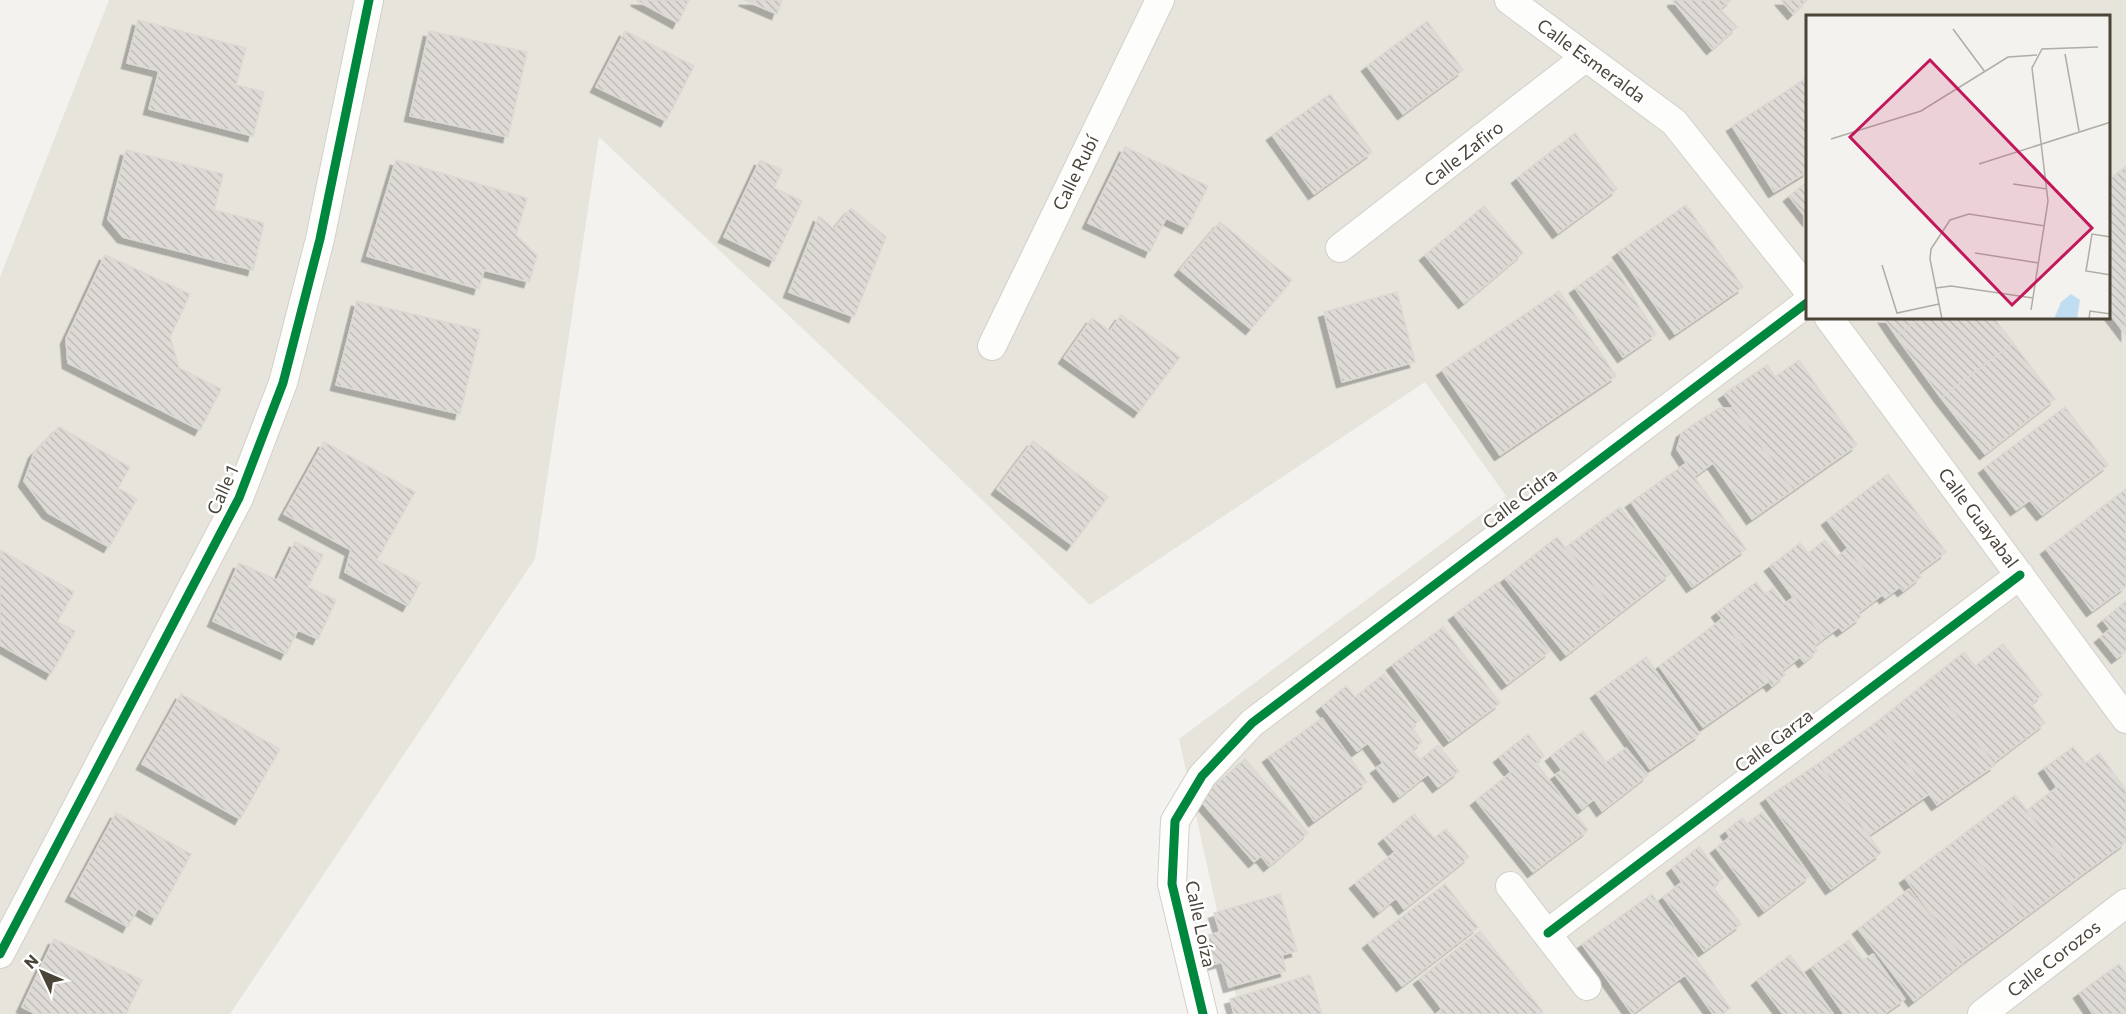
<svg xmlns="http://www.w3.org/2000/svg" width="2126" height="1014" viewBox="0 0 2126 1014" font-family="Commissioner,sans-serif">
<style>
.residential{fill:#e7e4dc;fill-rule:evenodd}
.building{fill:url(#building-back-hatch);stroke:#dcd9d4;stroke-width:1.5;filter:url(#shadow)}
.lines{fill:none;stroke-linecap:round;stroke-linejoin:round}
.minor-casing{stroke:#d2d0cb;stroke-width:30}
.minor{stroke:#fdfdfc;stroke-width:28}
.cycleway-casing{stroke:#fff;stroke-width:13}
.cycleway{stroke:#00873e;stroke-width:9}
.labels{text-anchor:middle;stroke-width:5;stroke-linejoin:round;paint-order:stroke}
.street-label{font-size:18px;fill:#4b4439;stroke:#fff}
.inset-road{fill:none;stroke:#b0aca6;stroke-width:1.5}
.view{fill:#c2185b;fill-opacity:0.15;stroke:#c2185b;stroke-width:3}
.inset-edge{fill:none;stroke:#4b4439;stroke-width:3}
</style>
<defs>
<pattern id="building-back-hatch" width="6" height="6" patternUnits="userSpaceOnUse" patternTransform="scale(1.5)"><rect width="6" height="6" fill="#dedbd6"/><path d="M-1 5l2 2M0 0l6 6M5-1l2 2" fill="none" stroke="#c0bdb8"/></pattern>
<filter id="shadow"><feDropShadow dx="-5.5" dy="5.5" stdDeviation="0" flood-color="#0004"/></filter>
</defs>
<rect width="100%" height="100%" fill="#f4f2ee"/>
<path class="residential" d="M109,0H2126V1014H1240L1179,739L1506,496L1425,382L1090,605L908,428L599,137L535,559L230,1014H0V277ZM1808,16H2110V318H1808Z"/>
<path class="building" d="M636,0H689L678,23Z
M744,0H782L777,14Z
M1674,0H1731L1720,9L1737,27L1712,49L1673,1Z
M1781,0H1807L1793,14Z
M138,20L246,48L236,85L264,92L253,136L149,109L159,71L127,63Z
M1427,21L1463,70L1403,114L1367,66Z
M429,31L527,52L508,137L410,116Z
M625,31L694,66L666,121L596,87Z
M1808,77V171L1774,192L1732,126Z
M1330,94L1372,152L1314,194L1272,135Z
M1575,133L1617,189L1558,233L1517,178Z
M1125,147L1208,186L1187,228L1166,218L1150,252L1088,223Z
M126,150L223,174L214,210L264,223L253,270L123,237L108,219Z
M396,160L527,198L516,235L537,256L529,282L484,270L479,289L367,256Z
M760,160L782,170L774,188L802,201L774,261L724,237Z
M2126,166V335L2110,314V179Z
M1808,181V220L1789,196Z
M1686,205L1743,287L1675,334L1618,252Z
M1484,206L1523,253L1464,303L1425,255Z
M851,208L886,237L854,317L789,292L819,216L834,229Z
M1220,222L1292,280L1251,329L1180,270Z
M105,255L190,294L170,337L179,368L221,389L200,430L68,363L66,339Z
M1612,262L1656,334L1623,357L1575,288Z
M1559,291L1616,376L1500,455L1442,370Z
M1397,292L1415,362L1342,382L1324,312Z
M357,301L480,330L460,414L336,385Z
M1121,315L1180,357L1139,412L1064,358L1092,318L1110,331Z
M1884,318H1921L1896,336Z
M1921,318H1994L2013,343L1941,398L1896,336Z
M2013,343L2055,399L1985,454L1941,398Z
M1799,360L1857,445L1793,490L1724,394L1767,365L1775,377Z
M2065,407L2108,465L2042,515L2030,500L2016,510L1984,468Z
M1719,408H1736L1793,490L1752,519L1713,463L1695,476L1677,449L1682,432Z
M59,427L130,467L118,488L137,499L109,547L48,513L24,481L34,453Z
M1033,441L1108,497L1072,545L997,489Z
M324,442L415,492L377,560L420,583L408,606L345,572L351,550L284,514Z
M1685,464L1746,549L1692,587L1631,502Z
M1888,474L1946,552L1918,573L1921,577L1903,591L1900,587L1885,598L1827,520Z
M2126,489V586L2092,611L2046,549Z
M1620,507L1670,574L1617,615L1566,547Z
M1557,537L1617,615L1566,655L1505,578Z
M1825,540L1837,557L1848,548L1883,594L1858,613L1861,617L1842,631L1839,627L1824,638L1770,566L1800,543L1808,553Z
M295,542L323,555L308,587L336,600L318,639L298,630L286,654L213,621L239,563L277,580Z
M0,550L74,592L57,622L75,631L51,674L0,645Z
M1498,582L1550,651L1507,684L1454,615Z
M1756,582L1765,594L1773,588L1784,604L1794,597L1824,638L1814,646L1817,651L1804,662L1800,657L1782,671L1785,675L1772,686L1717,612Z
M2126,601V651L2117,658L2100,637L2110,629L2103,620Z
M1722,619L1769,681L1703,727L1659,666Z
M1443,627L1500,703L1449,741L1392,665Z
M2003,644L2042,695L2031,704L2045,723L1993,763L1929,680L1964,652L1975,666Z
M1646,657L1700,734L1650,769L1596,693Z
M1384,674L1420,720L1412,727L1422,742L1412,750L1420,760L1438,745L1459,771L1438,787L1428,774L1399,797L1376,768L1383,763L1368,743L1357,751L1322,706L1346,686L1355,697Z
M1929,680L1995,765L1937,805L1878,721Z
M181,694L280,749L240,819L142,764Z
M1322,718L1367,782L1314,821L1268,757Z
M1878,721L1929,794L1869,835L1819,763Z
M1583,731L1606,762L1626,748L1648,775L1602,811L1594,799L1582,809L1555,775L1562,770L1551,756Z
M1528,734L1544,756L1536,763L1588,830L1533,872L1476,800L1511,772L1499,757Z
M2073,747L2086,763L2099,753L2126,790V842L2077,878L2027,810L2057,787L2044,768Z
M1245,759L1308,833L1269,866L1261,856L1254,862L1199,799Z
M1819,763L1881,853L1831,889L1766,798Z
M2015,795L2077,878L2022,919L1960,837Z
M1762,812L1810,876L1764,911L1716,848L1730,837L1726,831L1742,818L1747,824Z
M116,813L191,854L156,919L138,908L128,927L71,896Z
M1414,814L1434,838L1446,829L1469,857L1404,909L1396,898L1379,912L1355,883L1395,852L1384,838Z
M1960,837L2022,919L1965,961L1905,878Z
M1699,847L1723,878L1713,887L1741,924L1704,951L1663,897L1682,882L1672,868Z
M1445,884L1478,927L1402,986L1368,943Z
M1909,889L1965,961L1914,1001L1858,929Z
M1280,894L1297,951L1282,955L1286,971L1229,987L1222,962L1211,965L1202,937L1220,932L1214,913Z
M1652,894L1730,1008L1723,1014H1713L1685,975L1632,1014L1582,944Z
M1480,931L1543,1012L1540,1014H1436L1442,1009L1419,979Z
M54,939L142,980L126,1014H36L22,1007Z
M1849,940L1863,960L1873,954L1905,999L1884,1014H1844L1811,967Z
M1790,955L1833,1014H1783L1757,980Z
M2119,964L2126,975V1014H2093L2079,993Z
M1310,975L1322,1014H1232L1234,1013L1230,999Z"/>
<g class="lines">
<defs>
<path id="minor" d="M1509,0L1674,122L1808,290
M1340,248L1586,57
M1829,318L2126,719
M992,346L1160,0
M1510,886L1587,986
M1548,933L2020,575
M0,954L239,498L283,383L320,239L369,0
M1203,1014L1172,884L1175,821L1202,776L1252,723L1808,302
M1982,1014L2126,903"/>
</defs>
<use href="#minor" class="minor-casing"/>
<use href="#minor" class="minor"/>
<defs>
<path id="cycleway" d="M1548,933L2020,575
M0,954L239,498L283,383L320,239L369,0
M1203,1014L1172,884L1175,821L1202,776L1252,723L1808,302"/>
</defs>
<use href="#cycleway" class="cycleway-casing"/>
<use href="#cycleway" class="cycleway"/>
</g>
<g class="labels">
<g class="street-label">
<text transform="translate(1591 61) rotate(36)" y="6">Calle Esmeralda</text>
<text transform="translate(1464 154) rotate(-38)" y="6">Calle Zafiro</text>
<text transform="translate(1076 173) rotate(-64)" y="6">Calle Rubí</text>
<text transform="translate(223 490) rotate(-66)" y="6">Calle 1</text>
<text transform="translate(1520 499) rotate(-37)" y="6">Calle Cidra</text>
<text transform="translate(1978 518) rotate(53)" y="6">Calle Guayabal</text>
<text transform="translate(1774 741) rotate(-37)" y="6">Calle Garza</text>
<text transform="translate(1200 924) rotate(78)" y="6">Calle Loíza</text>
<text transform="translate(2054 959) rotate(-38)" y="6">Calle Corozos</text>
</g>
</g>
<g transform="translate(1806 15)">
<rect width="304" height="304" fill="#f4f2ee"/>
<path d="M265,279L274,285L271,304H248L255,287Z" fill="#c0ddf1"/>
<path class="inset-road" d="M147,14L179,57M259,39L273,116M25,124L115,96L202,42L231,40M173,149L305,107M207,169L241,174M305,222L286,219L280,256L305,260M169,238L233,248M76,250L91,298L133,289M130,273L145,271L227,283M225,295L242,186L226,53L236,34L292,32M136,304L124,244L125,234L144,205L163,199L239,211M283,304L284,296L305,299"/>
<path class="view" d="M124,45L286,213L206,290L44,122Z"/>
<rect width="304" height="304" class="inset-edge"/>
</g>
<g transform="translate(42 972) rotate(314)" stroke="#ffffff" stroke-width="4.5" paint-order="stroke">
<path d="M0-4.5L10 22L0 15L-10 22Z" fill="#4b4439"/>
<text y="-9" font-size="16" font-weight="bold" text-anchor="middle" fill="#4b4439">N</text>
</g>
</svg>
